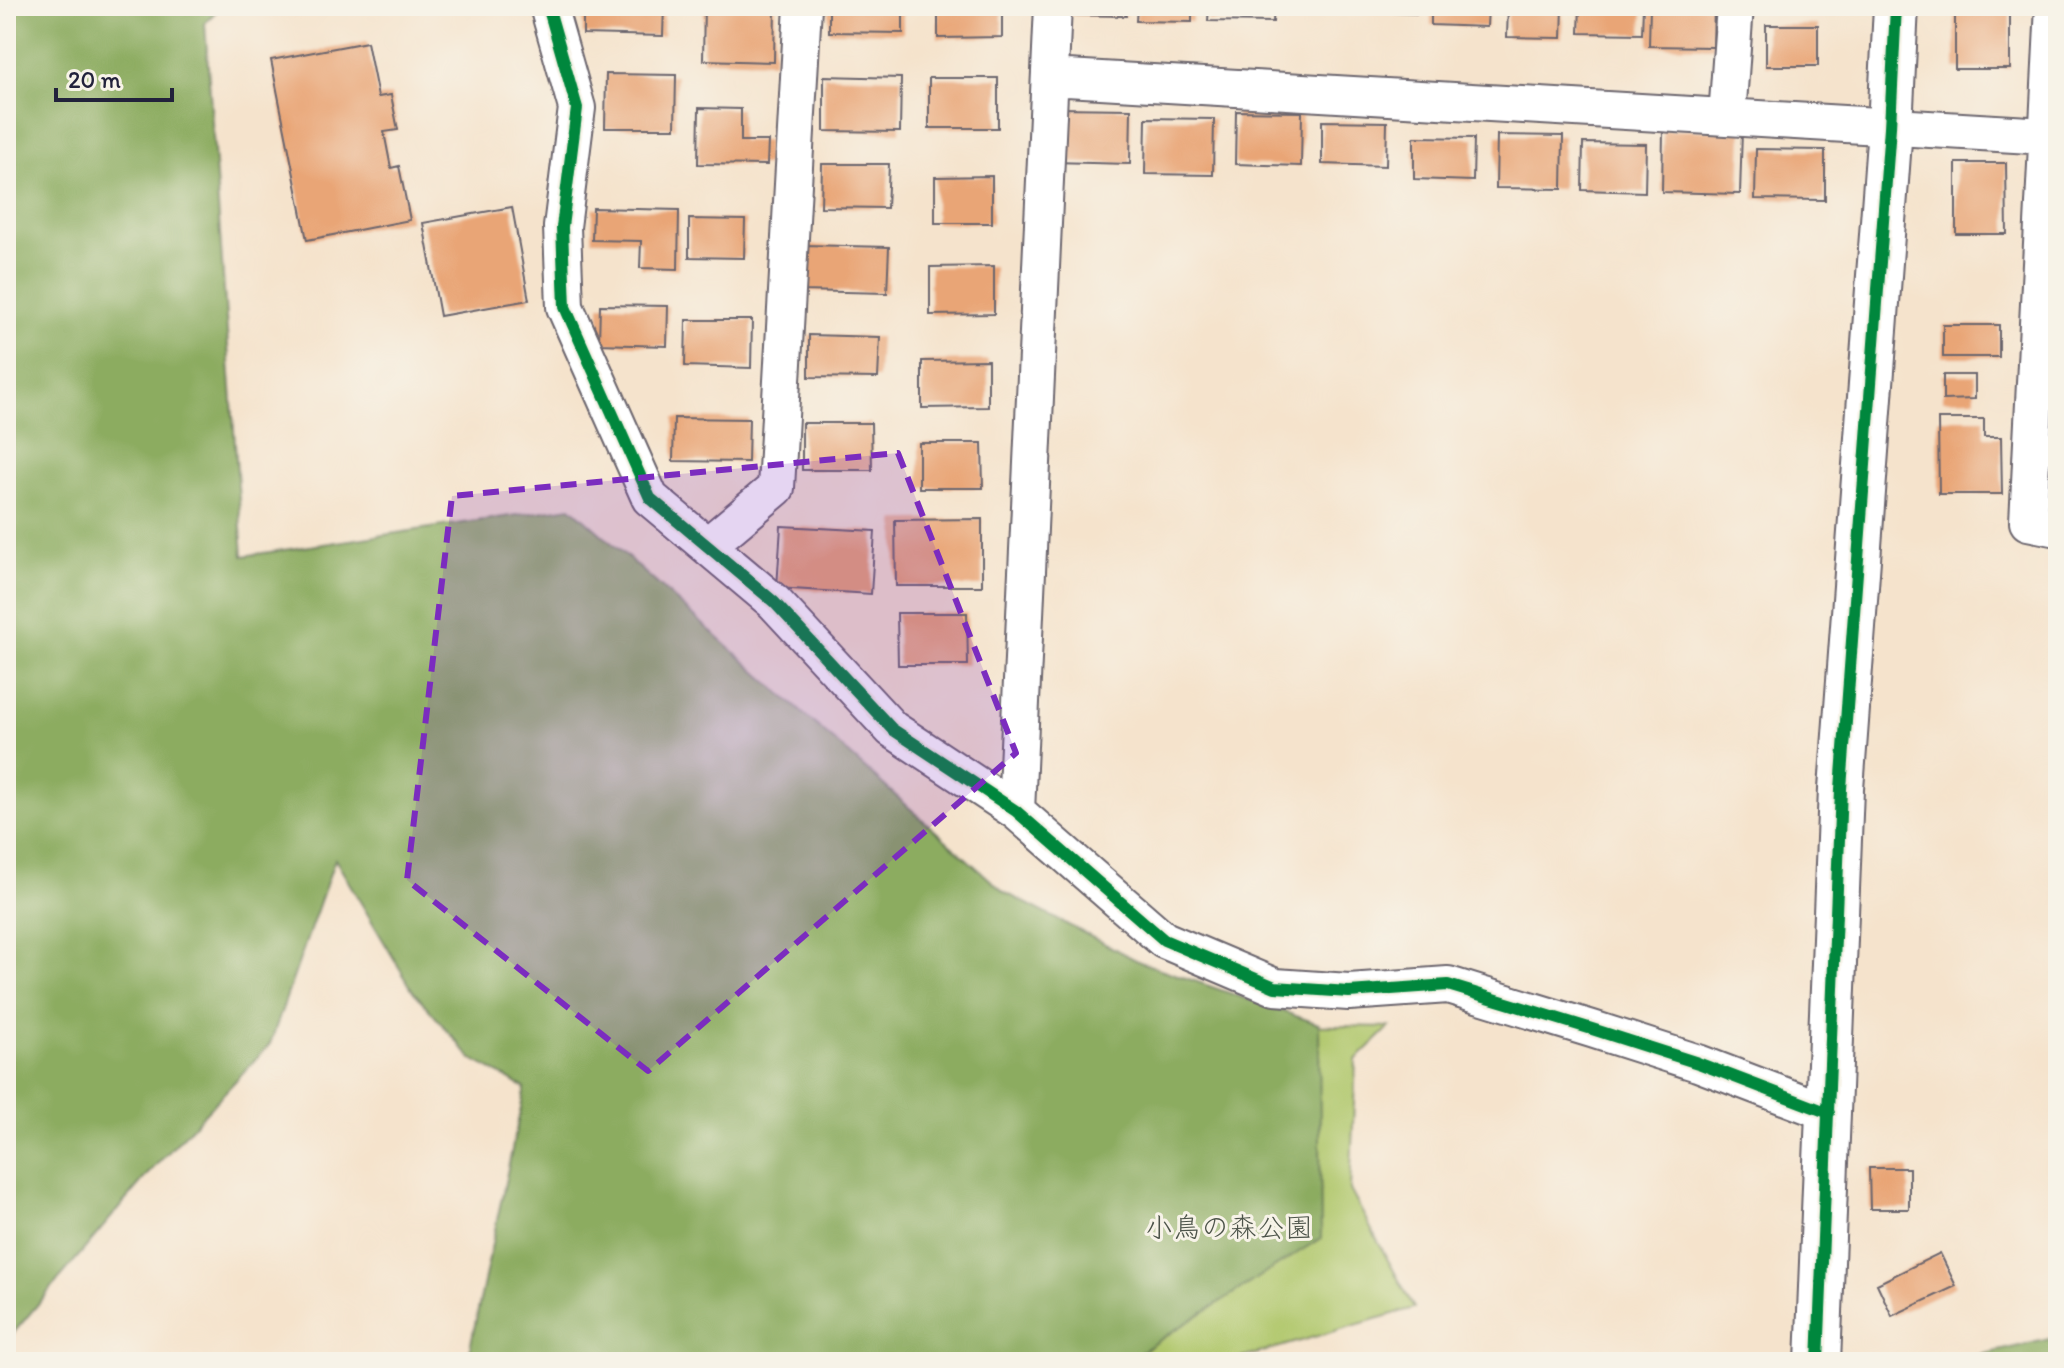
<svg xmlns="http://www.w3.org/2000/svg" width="2064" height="1368" viewBox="0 0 2064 1368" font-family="Itim,'Klee One',sans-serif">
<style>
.green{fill:#b0c76c;stroke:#697454;stroke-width:2}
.forest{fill:#8cac60;stroke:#57674e;stroke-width:2}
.building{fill:#e9a576}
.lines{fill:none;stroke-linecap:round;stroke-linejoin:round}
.street-casing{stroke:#6c666e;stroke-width:40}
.secondary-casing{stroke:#6c666e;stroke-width:48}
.street{stroke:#fff;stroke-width:36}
.secondary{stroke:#fff;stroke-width:44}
.cycleway-casing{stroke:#f7f3e8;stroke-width:17}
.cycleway{stroke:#00873e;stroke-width:12}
.marked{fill:#7b2cbf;fill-opacity:0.2;stroke:#7b2cbf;stroke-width:6;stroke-dasharray:16 10;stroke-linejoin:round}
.labels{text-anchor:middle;stroke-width:6;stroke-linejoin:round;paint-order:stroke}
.park-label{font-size:28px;fill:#4d544a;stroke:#f7f3e8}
</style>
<rect width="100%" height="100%" fill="#f7f3e8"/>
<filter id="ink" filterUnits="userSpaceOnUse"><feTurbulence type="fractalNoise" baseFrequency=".0125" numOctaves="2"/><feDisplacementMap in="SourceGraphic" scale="16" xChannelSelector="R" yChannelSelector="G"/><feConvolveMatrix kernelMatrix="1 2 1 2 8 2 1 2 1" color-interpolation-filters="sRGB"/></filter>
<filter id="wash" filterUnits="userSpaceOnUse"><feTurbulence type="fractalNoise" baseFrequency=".006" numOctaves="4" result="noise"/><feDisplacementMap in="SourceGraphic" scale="32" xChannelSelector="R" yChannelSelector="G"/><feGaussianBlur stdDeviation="1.8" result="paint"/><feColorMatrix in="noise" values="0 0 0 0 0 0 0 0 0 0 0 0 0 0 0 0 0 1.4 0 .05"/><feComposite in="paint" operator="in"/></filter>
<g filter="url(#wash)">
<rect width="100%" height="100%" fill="#f5e3cc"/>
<path class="green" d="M1238,1024L1390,1027L1356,1060L1350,1190L1414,1308L1228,1362H1130Z"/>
<path class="forest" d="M6,6H221L205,23L243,556L571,507L1004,892L1140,962L1319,1024L1321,1238L1139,1353L1136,1362H467L525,1088L472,1059L413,991L335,859L270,1044L147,1175L6,1342Z
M2058,1337V1362H1950Z"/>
<g id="blocks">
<path class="building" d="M583,6H664L663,36L583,34Z
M704,6H775L774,62L703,60Z
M829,6H903V33L829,32Z
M938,6H1002V37L938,38Z
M1062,6H1126V16L1062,15Z
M1137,6H1192V22L1136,21Z
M1209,6H1274L1273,22L1208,21Z
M1285,6H1349V12L1285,10Z
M1359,6H1426L1425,14L1359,12Z
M1431,6H1488L1487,27L1431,25Z
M1508,6H1563L1562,38L1507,37Z
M1580,6H1643L1642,34L1579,33Z
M1650,6H1714L1713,47L1649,46Z
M1955,6H2010V69H1955Z
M1766,25H1818V66H1766Z
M367,42L378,97L391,95L398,130L384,132L391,168L399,166L410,220L307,240L271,60Z
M606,74L676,75L675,128H605Z
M824,76L901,78L900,132L824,131Z
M929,78H998V128H929Z
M699,108L741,109V141H768L767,165L698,164Z
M1054,108L1131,109L1130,164L1053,162Z
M1236,111L1302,112L1301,166L1235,164Z
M1146,118L1214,119L1213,175L1145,174Z
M1322,121L1387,122L1386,166L1322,164Z
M1663,130L1742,131L1740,194L1662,192Z
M1497,135L1563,136L1562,189L1496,188Z
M1414,137L1474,138L1473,181L1414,179Z
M1583,143L1646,144L1645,192L1582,190Z
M1756,149L1825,150V200L1755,199Z
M1956,163H2006L2007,234H1956Z
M822,164H889L887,208L821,207Z
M992,176V223H935V177Z
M512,207L529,300L440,316L423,223Z
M593,208L679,210L678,269L640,268L641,241L592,240Z
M689,219L745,220L744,258L689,257Z
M803,245L889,247L887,293L802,291Z
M994,266V314L930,315V267Z
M600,305L668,306L667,346L599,344Z
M686,320H752L751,368L685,366Z
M1943,325H1999V357H1943Z
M809,335L880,337L878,378L809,377Z
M988,360V407L922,408V361Z
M1943,375H1975V399L1943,400Z
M674,418L749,419L748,462L673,461Z
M1938,419H1984V437H2001L2002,494H1939Z
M802,423H871L872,470H802Z
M919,443H982L983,488H919Z
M982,519V586H896L895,520Z
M781,526L875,531L871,594L777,588Z
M897,613H967L968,665H898Z
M1869,1168H1909V1209H1870Z
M1940,1253L1956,1286L1892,1316L1877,1284Z"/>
</g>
</g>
<g filter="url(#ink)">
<use href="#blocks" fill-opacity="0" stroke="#6c666e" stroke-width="2"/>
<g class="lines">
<defs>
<path id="street" d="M548,6L577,108L562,227L565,307L650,498L774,602L892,729L1016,811L1164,940L1275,987L1349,992L1448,985L1592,1029L1698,1063L1829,1113
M2054,6L2028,522L2058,528
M1050,77L2048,136L2058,135
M1727,117L1735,6
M707,546L776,488L803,6
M1016,811L1053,6"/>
<path id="secondary" d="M1818,1362L1841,789L1890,127L1896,6"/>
</defs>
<use href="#street" class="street-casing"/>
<use href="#secondary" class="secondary-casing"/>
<use href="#street" class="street"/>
<use href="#secondary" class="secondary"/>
<defs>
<path id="cycleway" d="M548,6L577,108L562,227L565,307L650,498L774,602L892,729L1016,811L1164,940L1275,987L1349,992L1448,985L1592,1029L1698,1063L1829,1113
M1818,1362L1841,789L1890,127L1896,6"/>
</defs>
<use href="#cycleway" class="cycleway-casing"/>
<use href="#cycleway" class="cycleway"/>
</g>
</g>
<path class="marked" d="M898,453L1016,753L648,1071L407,880L452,496Z"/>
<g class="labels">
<g class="park-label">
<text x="1229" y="1237">小鳥の森公園</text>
</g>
</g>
<rect width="2064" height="1368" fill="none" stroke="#f7f3e8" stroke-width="32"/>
<path d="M56 88v12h116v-12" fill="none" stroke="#22223b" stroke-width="4"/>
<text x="68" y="88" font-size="24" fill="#22223b" stroke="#f7f3e8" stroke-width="6" paint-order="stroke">20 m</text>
</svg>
